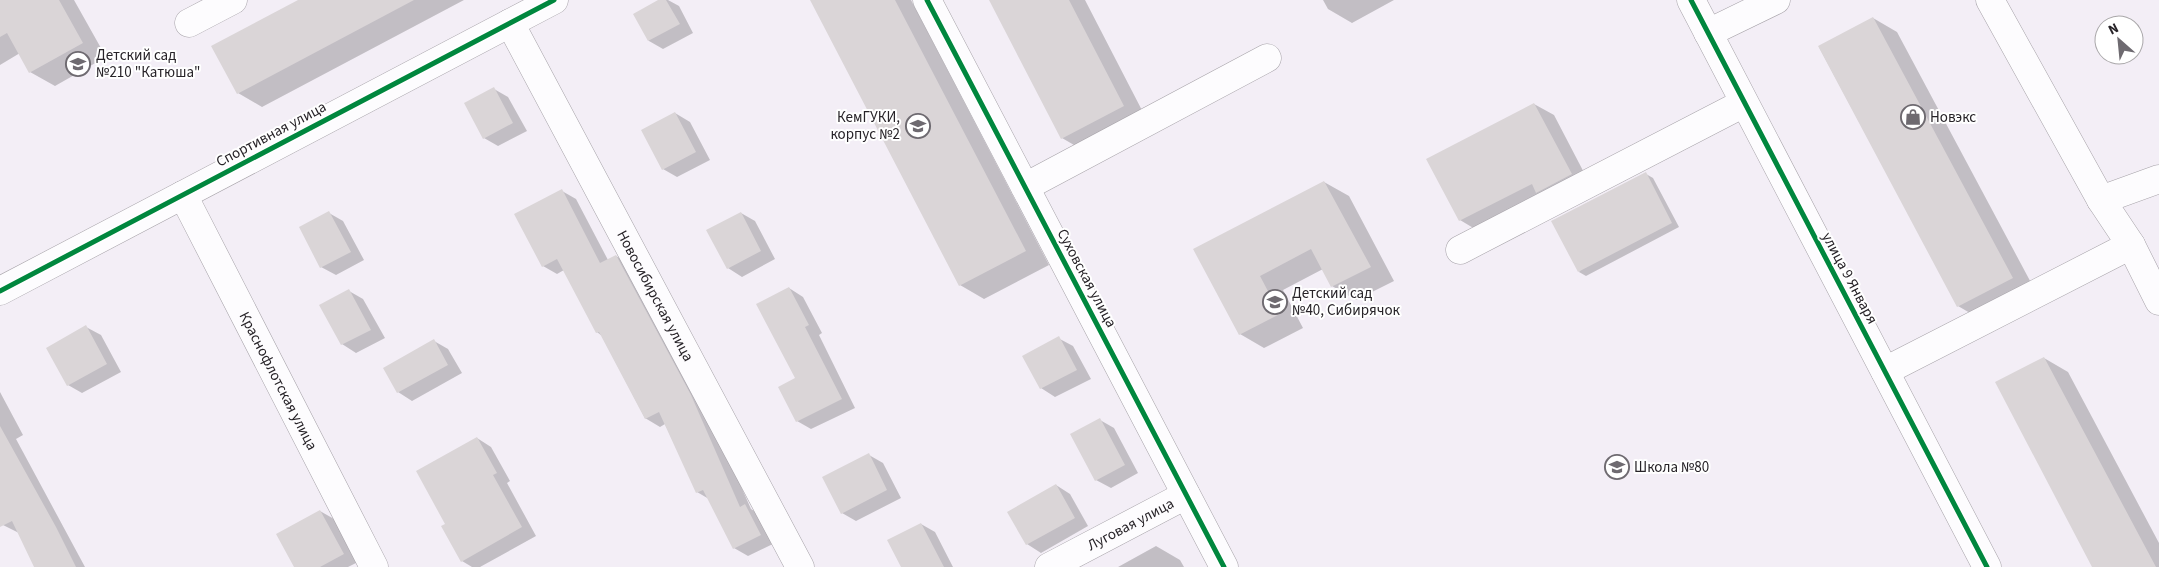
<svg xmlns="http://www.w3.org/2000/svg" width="2159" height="567" viewBox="0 0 2159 567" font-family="'Source Sans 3',sans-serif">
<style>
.shadow{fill:#0003}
.building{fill:#dad5d7}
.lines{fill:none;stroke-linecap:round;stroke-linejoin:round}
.minor-casing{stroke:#a6a2a8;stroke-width:29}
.minor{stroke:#fdfcfe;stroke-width:28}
.cycleway-casing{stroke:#fff;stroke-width:8}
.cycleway{stroke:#00873e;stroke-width:5}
.labels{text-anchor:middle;stroke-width:4;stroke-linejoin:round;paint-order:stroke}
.poi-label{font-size:15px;fill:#272328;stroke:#fff;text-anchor:start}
.street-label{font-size:15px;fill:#272328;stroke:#fff}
</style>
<rect width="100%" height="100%" fill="#f3eef6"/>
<path class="shadow" d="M0,0H74L106,57L55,86L30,72L20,53L0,65Z
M301,0H464L262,107L238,93Z
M661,0H668L679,6L693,33L663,49L649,41L635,14Z
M811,0H911L1049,265L984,299L960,285Z
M990,0H1085L1147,120L1086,152L1062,138Z
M1323,0H1394L1352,23L1328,9Z
M1873,18L1897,32L2036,292L1982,320L1958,306L1819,47Z
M494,89L508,97L527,131L498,146L484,138Z
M1534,104L1554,115L1591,186L1480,232L1460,220Z
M675,113L690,122L710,160L677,177L663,169Z
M1646,174L1653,178L1679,227L1586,276L1579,272Z
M1324,182L1349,196L1394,281L1356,300L1332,286L1323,269L1283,290L1303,328L1264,348L1240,334L1195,249Z
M562,191L576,199L608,260L616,256L630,264L705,405L751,509L759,514L775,543L748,556L734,548L709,499L697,492L665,424L660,427L645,418L602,336L597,332L564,270L557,274L543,266Z
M329,213L343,221L364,260L336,275L321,267Z
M741,213L755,221L775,259L742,277L728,268Z
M789,288L803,297L822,333L819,335L855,408L811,429L797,421V379Z
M349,291L363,299L385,338L356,353L342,344Z
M86,327L101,335L121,372L82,393L68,385Z
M1058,338L1073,346L1091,379L1055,397L1041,388Z
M434,341L448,349L462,373L412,401L398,392Z
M2044,358L2068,372L2159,543V567H2093Z
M0,392L23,435L16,439L85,567H36L19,533L3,525L0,519Z
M1100,420L1114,428L1138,473L1111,488L1096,480Z
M477,438L491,447L510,481L507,483L536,536L480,567H472L462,561L446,524Z
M869,455L883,463L901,498L856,521L842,513Z
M1056,485L1070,494L1088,526L1041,553L1027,544Z
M320,511L334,519L358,562L348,567H295Z
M921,524L935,532L953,567H902Z
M1156,546L1180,560L1184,567H1118Z"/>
<path class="building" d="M0,0H59L83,43L29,73L7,33L0,37Z
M298,0H414L237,94L211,46Z
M658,0H666L680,24L648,41L633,14Z
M810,0H895L1026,251L959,286Z
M989,0H1069L1124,106L1061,139Z
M1873,17L2013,278L1957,307L1818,46Z
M494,87L513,123L483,139L464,103Z
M1534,103L1572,174L1536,193L1532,184L1459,221L1426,159Z
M675,112L696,152L662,170L641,130Z
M1646,172L1672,223L1578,272L1551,221Z
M1324,181L1371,267L1331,287L1311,249L1260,276L1280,314L1239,335L1193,249Z
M562,189L600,263L616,255L691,395L740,507L745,504L761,535L733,549L703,490L696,493L659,412L645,419L599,332L596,333L557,259L542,267L514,214Z
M329,211L351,252L320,268L299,227Z
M741,212L761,251L727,269L706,230Z
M789,287L809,325L805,327L842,399L796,422L778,387L795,378L756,304Z
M349,289L371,330L341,345L319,305Z
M86,325L107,364L67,386L46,348Z
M1059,336L1077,370L1040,389L1022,356Z
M434,339L448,365L397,393L383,368Z
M2044,357L2156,567H2092L1995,382Z
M1100,418L1125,465L1095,481L1070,434Z
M0,426L56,527L76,567H34L12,521L0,527Z
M477,437L497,473L493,475L522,527L461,562L441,526L445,524L416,471Z
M869,453L887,490L841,514L822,477Z
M1056,484L1075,518L1026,545L1007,512Z
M320,510L344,554L320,567H294L276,534Z
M921,523L944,567H901L887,540Z"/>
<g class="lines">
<defs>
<g id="minor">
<path d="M927,0L1224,567"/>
<path d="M1691,0L1987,567"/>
<path d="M1990,0L2101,200L2131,245L2159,301"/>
<path d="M189,23L233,0"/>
<path id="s1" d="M510,23L800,567"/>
<path d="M1708,33L1776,0"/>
<path d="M1025,187L1267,58"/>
<path id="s2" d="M183,195L374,567"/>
<path d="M2101,200L2159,179"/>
<path d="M1460,250L1744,103"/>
<path d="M0,291L554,0"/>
<path d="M1885,371L2131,245"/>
<path id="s3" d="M1049,567L1186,495"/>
</g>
</defs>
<use href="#minor" class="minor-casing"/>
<use href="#minor" class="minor"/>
<defs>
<path id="cycleway" d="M927,0L1224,567
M1691,0L1987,567
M0,291L554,0"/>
</defs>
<use href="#cycleway" class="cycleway-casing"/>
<use href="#cycleway" class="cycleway"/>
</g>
<defs>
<symbol id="school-ring" viewBox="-11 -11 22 22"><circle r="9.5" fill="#fff" stroke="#6e6a70" stroke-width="1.5"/><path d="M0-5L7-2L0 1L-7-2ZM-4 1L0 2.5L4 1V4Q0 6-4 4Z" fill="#6e6a70"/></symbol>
<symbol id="shop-ring" viewBox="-11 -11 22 22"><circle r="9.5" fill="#fff" stroke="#6e6a70" stroke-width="1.5"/><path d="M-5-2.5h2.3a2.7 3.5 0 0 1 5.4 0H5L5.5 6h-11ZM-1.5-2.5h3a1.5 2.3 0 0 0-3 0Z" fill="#6e6a70"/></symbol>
<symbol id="university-ring" viewBox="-11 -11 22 22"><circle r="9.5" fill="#fff" stroke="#6e6a70" stroke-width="1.5"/><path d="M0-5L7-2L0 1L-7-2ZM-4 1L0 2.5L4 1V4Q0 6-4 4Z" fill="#6e6a70"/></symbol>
</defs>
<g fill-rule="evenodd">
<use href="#school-ring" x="64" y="50" width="28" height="28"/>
<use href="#shop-ring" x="1899" y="103" width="28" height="28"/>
<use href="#university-ring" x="904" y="112" width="28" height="28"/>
<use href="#school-ring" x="1261" y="288" width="28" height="28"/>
<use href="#school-ring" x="1603" y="453" width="28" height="28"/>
</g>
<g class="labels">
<g class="poi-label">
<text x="96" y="60">Детский сад<tspan x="96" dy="17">№210 "Катюша"</tspan></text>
<text x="900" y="122" text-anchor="end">КемГУКИ,<tspan x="900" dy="17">корпус №2</tspan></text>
<text x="1930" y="122">Новэкс</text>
<text x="1292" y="298">Детский сад<tspan x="1292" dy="17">№40, Сибирячок</tspan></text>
<text x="1634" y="472">Школа №80</text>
</g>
<g class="street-label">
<text transform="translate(271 134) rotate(-28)" y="5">Спортивная улица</text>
<text transform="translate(1087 278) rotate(62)" y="5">Суховская улица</text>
<text transform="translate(1850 278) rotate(62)" y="5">улица 9 Января</text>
<text dy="5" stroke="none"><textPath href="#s1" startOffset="309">Новосибирская улица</textPath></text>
<text dy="5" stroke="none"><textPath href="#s2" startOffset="209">Краснофлотская улица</textPath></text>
<text dy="5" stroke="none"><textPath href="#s3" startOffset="92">Луговая улица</textPath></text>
</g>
</g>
<g transform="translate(2119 40) rotate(333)"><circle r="24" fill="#ffffff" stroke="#a9a7a9"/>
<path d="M0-4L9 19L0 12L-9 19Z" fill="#6e6a70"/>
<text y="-8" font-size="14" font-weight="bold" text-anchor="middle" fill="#272328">N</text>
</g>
</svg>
